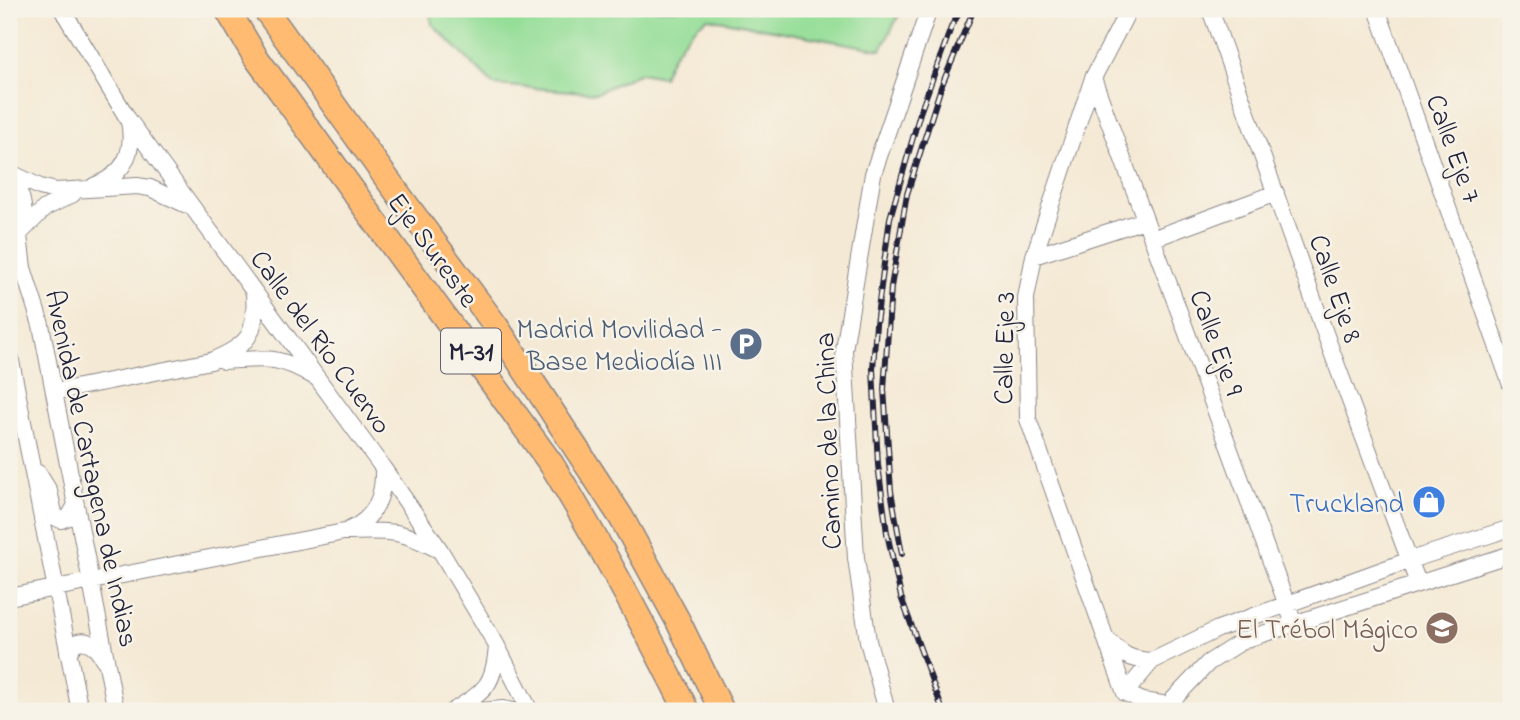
<svg xmlns="http://www.w3.org/2000/svg" width="1520" height="720" viewBox="0 0 1520 720" font-family="'Indie Flower',sans-serif">
<style>
.green{fill:#95de98;stroke:#5c806a;stroke-width:2}
.lines{fill:none;stroke-linecap:round;stroke-linejoin:round}
.minor-casing{stroke:#8b8688;stroke-width:18}
.highway-casing{stroke:#8b8688;stroke-width:27}
.minor{stroke:#fff;stroke-width:16}
.highway{stroke:#ffbb71;stroke-width:24}
.rail-casing{stroke:#22223b;stroke-width:6}
.rail{stroke:#f7f3e8;stroke-width:3.5;stroke-dasharray:10;stroke-linecap:butt}
.labels{text-anchor:middle;stroke-width:5;stroke-linejoin:round;paint-order:stroke}
.shield{fill:#f7f3e8;stroke:#62616f;stroke-width:2}
.shield-label{font-size:26px;font-weight:bold;fill:#22223b}
.street-label{font-size:28px;fill:#22223b;stroke:#f7f3e8}
.service-label{font-size:28px;fill:#4e5e75;stroke:#f7f3e8;text-anchor:end}
.shop-label{font-size:28px;fill:#366cbe;stroke:#f7f3e8;text-anchor:end}
.education-label{font-size:28px;fill:#785e54;stroke:#f7f3e8;text-anchor:end}
</style>
<rect width="100%" height="100%" fill="#f7f3e8"/>
<filter id="ink" filterUnits="userSpaceOnUse"><feTurbulence type="fractalNoise" baseFrequency=".0143" numOctaves="2"/><feDisplacementMap in="SourceGraphic" scale="14" xChannelSelector="R" yChannelSelector="G"/><feConvolveMatrix kernelMatrix="1 2 1 2 8 2 1 2 1" color-interpolation-filters="sRGB"/></filter>
<filter id="wash" filterUnits="userSpaceOnUse"><feTurbulence type="fractalNoise" baseFrequency=".00686" numOctaves="4" result="noise"/><feDisplacementMap in="SourceGraphic" scale="28" xChannelSelector="R" yChannelSelector="G"/><feGaussianBlur stdDeviation="1.57" result="paint"/><feColorMatrix in="noise" values="0 0 0 0 0 0 0 0 0 0 0 0 0 0 0 0 0 1.4 0 .05"/><feComposite in="paint" operator="in"/></filter>
<g filter="url(#wash)">
<rect width="100%" height="100%" fill="#f4e9d4"/>
<path class="green" d="M429,9H902L881,50L708,18C689,30 670,55 663,77L640,73L596,93L494,85L432,24Z"/>
</g>
<g filter="url(#ink)">
<g class="lines">
<defs>
<path id="minor" d="M62,9L128,119L383,468L440,550L497,646L530,711
M1129,9L1093,78L1034,256L1026,298L1028,419L1125,693L1143,701L1168,705L1208,663L1244,640L1511,554
M1210,9L1330,347L1418,583
M1377,9L1511,385
M1093,78L1294,624
M9,172L40,187L56,191L137,186L150,188L187,205
M9,175C27,198 30,228 9,250
M94,186C125,174 135,153 129,121
M21,232L45,208L73,194
M19,236L23,268L41,325L116,711
M1152,239L1276,193
M1034,256L1145,220
M9,351L80,711
M224,361C262,359 277,354 313,376
M54,392L211,361C249,344 257,336 254,293
M38,473L49,491L55,517L61,520L69,517L76,505
M349,530C376,518 384,496 383,468
M9,597L344,532C387,531 397,528 437,549
M1107,639C1122,655 1130,660 1152,661
M68,653L75,643C90,637 97,649 104,660
M1125,693L1152,661L1218,629L1410,560L1511,528
M453,711C485,691 494,686 497,646
M482,711L503,709L514,711
M887,711L868,641L856,558L844,350L873,174L929,9"/>
<path id="highway" d="M227,9L255,56L552,465C601,545 645,627 687,711
M265,9L382,172L496,326L621,517L678,621L722,711"/>
</defs>
<use href="#minor" class="minor-casing"/>
<use href="#highway" class="highway-casing"/>
<use href="#minor" class="minor"/>
<use href="#highway" class="highway"/>
<defs>
<path id="rail" d="M902,554L891,491L884,389L891,287L907,194L941,87L974,9
M943,711L901,597L887,533L878,465L873,369L876,324L890,218L920,113L952,25L962,9"/>
</defs>
<use href="#rail" class="rail-casing"/>
<use href="#rail" class="rail"/>
</g>
</g>
<defs>
<symbol id="parking-disc" viewBox="-11 -11 22 22"><circle r="9.5" fill="#5c6f8a" stroke="#f7f3e8"/><path d="M-3.5-5.5H1a3.5 3.5 0 0 1 0 7H-1V5.5H-3.5ZM-1-3.4V-.6H.8a1.4 1.4 0 0 0 0-2.8Z" fill="#fff"/></symbol>
<symbol id="shop-disc" viewBox="-11 -11 22 22"><circle r="9.5" fill="#3f7fe0" stroke="#f7f3e8"/><path d="M-5-2.5h2.3a2.7 3.5 0 0 1 5.4 0H5L5.5 6h-11ZM-1.5-2.5h3a1.5 2.3 0 0 0-3 0Z" fill="#fff"/></symbol>
<symbol id="school-disc" viewBox="-11 -11 22 22"><circle r="9.5" fill="#8d6e63" stroke="#f7f3e8"/><path d="M0-5L7-2L0 1L-7-2ZM-4 1L0 2.5L4 1V4Q0 6-4 4Z" fill="#fff"/></symbol>
</defs>
<g fill-rule="evenodd">
<use href="#parking-disc" x="727" y="325" width="38" height="38"/>
<use href="#shop-disc" x="1410" y="483" width="38" height="38"/>
<use href="#school-disc" x="1423" y="609" width="38" height="38"/>
</g>
<g class="labels">
<rect class="shield" x="441" y="328.5" width="60" height="45" rx="5"/>
<g class="shield-label">
<text x="471" y="360">M-31</text>
</g>
<g class="street-label">
<text transform="translate(1455 148) rotate(70)" y="10">Calle Eje 7</text>
<text transform="translate(434 249) rotate(54)" y="10">Eje Sureste</text>
<text transform="translate(1337 288) rotate(71)" y="10">Calle Eje 8</text>
<text transform="translate(322 341) rotate(54)" y="10">Calle del Río Cuervo</text>
<text transform="translate(1218 342) rotate(70)" y="10">Calle Eje 9</text>
<text transform="translate(1003 348) rotate(-89)" y="10">Calle Eje 3</text>
<text transform="translate(827 441) rotate(-92)" y="10">Camino de la China</text>
<text transform="translate(93 468) rotate(78)" y="10">Avenida de Cartagena de Indias</text>
</g>
<g class="service-label">
<text x="722" y="338">Madrid Movilidad -<tspan x="722" dy="32">Base Mediodía III</tspan></text>
</g>
<g class="shop-label">
<text x="1404" y="512">Truckland</text>
</g>
<g class="education-label">
<text x="1418" y="638">El Trébol Mágico</text>
</g>
</g>
<rect width="1520" height="720" fill="none" stroke="#f7f3e8" stroke-width="35"/>
</svg>
